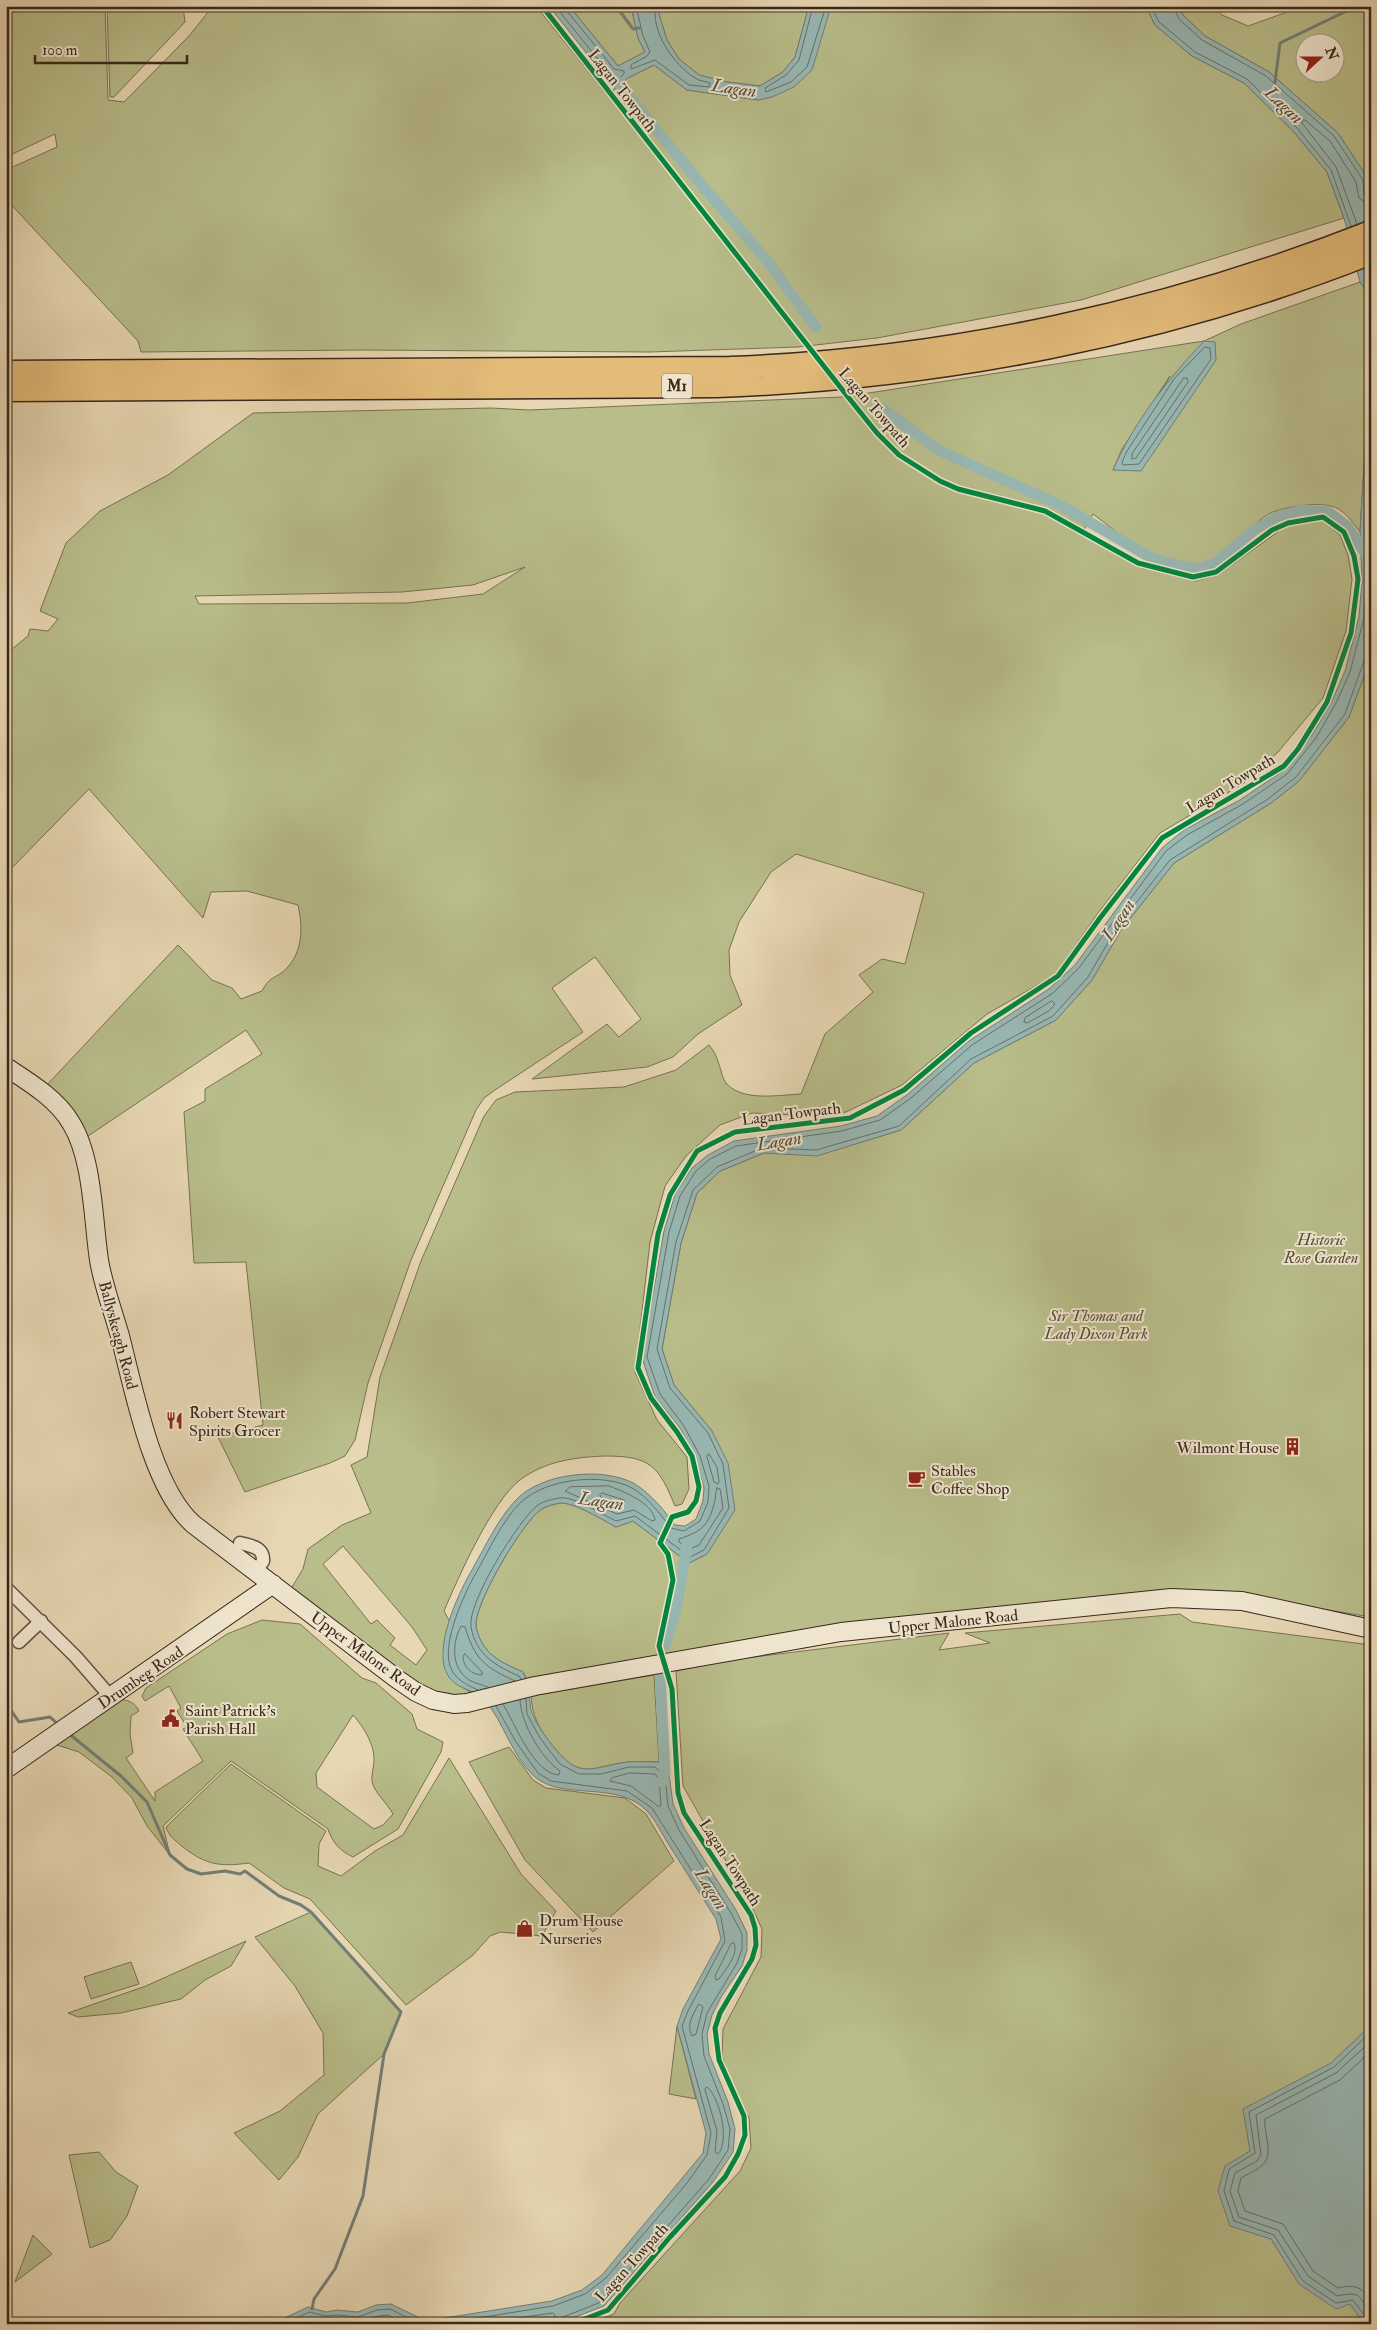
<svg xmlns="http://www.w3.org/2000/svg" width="1377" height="2330" viewBox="0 0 1377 2330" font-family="'IM FELL Double Pica',serif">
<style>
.green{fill:#b8bd8a;stroke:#787252;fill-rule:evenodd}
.water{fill:#98b8b4;stroke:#727e77}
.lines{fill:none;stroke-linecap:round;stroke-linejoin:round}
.shore{stroke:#687068;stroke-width:1}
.stream{stroke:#727e77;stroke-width:3}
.canal{stroke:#98b8b4;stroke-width:11}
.street-casing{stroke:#645341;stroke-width:15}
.secondary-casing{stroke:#39271b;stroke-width:20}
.highway-casing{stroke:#39271b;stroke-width:25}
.street{stroke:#efe5ce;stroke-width:12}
.secondary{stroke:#efe5ce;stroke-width:18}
.highway{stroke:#e4bc7a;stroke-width:22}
.cycleway-casing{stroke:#efe5ce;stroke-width:8}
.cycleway{stroke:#00873e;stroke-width:5}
.labels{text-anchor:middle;stroke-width:4;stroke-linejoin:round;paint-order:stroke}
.shield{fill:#efe5ce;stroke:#706051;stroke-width:1}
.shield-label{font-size:15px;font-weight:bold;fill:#39271b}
.street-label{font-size:16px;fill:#39271b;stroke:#efe5ce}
.park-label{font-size:16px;font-style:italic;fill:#594c37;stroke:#efe5ce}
.poi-label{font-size:16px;fill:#39271b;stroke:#efe5ce;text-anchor:start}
.water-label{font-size:18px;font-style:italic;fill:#514b41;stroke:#efe5ce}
</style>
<rect width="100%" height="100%" fill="#e7d7b3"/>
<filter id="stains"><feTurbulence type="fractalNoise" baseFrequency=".004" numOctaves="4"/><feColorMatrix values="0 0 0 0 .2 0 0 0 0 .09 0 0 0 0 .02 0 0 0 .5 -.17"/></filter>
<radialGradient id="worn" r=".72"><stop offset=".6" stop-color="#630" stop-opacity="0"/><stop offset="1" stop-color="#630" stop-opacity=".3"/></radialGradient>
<path class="green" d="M6,6H105L108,100L124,102L189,36L213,6H536L607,95L628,78L654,65L687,90L759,100L823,29L831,6H1146L1155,25L1192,56L1244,83L1293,131L1327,172L1344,218L1081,300L877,338L798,347L650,352L362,350L141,352L138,341L6,199V170L57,147L55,134L6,157Z
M107,6H183L185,22L114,97H110Z
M569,6H631L638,38L645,52L618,66Z
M661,6H809L795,57L783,72L760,86L727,82L699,75L679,59L667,40L659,14Z
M1177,6H1213L1222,15L1248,26L1304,6H1371V198L1368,194V179L1338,133L1269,72L1205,36L1183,15ZM1304,42H1334V72H1304Z
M1360,282L1367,291L1371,305V355L1360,532C1342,508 1337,503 1307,505C1297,506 1283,508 1273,512C1248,522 1223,567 1196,566C1152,563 1126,539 1093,514L1081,535L1139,567L1195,581L1218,575L1286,526L1323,520L1340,535L1348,555L1352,579L1346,631L1323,698L1278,752L1244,783L1160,833L1098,913L1055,975L987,1014L902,1085L846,1112L814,1116L752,1113L720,1125L686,1156L665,1186L650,1242L635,1372L657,1420L687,1457L689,1489L682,1504L675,1506C659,1467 651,1456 606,1456C576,1457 545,1461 520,1480C492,1501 458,1578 444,1611L450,1622C440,1661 440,1681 482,1697L432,1698L306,1598L289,1592L303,1569L308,1549L342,1525L371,1513L351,1465L367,1457L380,1377L421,1261L484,1116L496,1100L515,1092L624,1087L676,1070L709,1045C720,1057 720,1075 726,1083C742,1102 779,1095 801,1094L825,1034L873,992L859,975L882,959L905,964L924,893L796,854L771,872L739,922L729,950L730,975L742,1005L698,1034L673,1057L647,1067L532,1079L607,1024L619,1037L641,1019L595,957L552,988L583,1032L495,1090L484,1098L476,1110L411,1260L368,1383L355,1440L345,1456L330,1463L245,1492L218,1437L263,1425L246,1262L194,1263L184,1112L205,1101V1089L262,1054L246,1030L88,1136C78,1116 62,1102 45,1087L178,945L212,980L232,988L241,999L262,991C271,974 277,979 287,968C303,951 303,927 298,905L247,891L211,892L203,918L89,789L6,874V654L28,636L30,629L48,631L58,619L40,611L66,543L100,511L168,475L253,413L491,408L529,410L843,397L1204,341L1241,324ZM1170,376L1113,470L1122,449ZM525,567L483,594L407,603L199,604L195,596L402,592L473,585ZM343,1546L412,1627L427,1650L416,1665L390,1645L395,1638L377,1620L371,1624L323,1564Z
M1371,657V1617L1285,1603L1171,1592L648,1666L527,1679L523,1672C500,1662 482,1654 476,1627C472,1607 524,1519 542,1509C546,1506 555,1504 560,1503C574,1502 603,1520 616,1527L633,1521L689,1563L707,1554L712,1431L674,1385L662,1349L681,1243L697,1193L720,1171L764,1153L817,1155L901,1130L974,1063L1056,1020L1092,980L1121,930L1174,863L1271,803L1299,781L1349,717Z
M1180,1614L1192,1622L1371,1645V2324H589L614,2314L620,2303L740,2171L751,2148L749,2118L731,2081L722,2056L723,2029L761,1957L762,1929L751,1905L683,1786L676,1671L730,1660L949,1633L939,1650L990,1643L965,1633Z
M262,1620L300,1624L362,1678L376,1683L412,1714L417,1729L443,1742L441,1752L398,1829L353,1857C340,1851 332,1842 328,1829L231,1761L163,1826L170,1855L147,1826L132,1798L112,1777L79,1752L57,1745L120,1699C130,1701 134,1702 139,1711L131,1716L130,1734L133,1753L126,1758L155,1801V1792L203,1761L183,1729L187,1727L177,1711L181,1708L169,1686L145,1701L142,1696L146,1688L227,1634ZM353,1715C363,1726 375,1745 374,1761C374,1767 371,1775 372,1781C373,1791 388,1804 393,1814L383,1825L374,1829L317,1787L316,1773Z
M654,1675L659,1762C649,1762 638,1761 628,1762C588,1767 581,1782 551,1744C539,1729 532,1715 531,1696Z
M509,1747L533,1780L546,1788L625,1798L646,1814L674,1861L593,1932L525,1860L469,1762Z
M449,1758L521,1874L556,1911L542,1936L500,1932L490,1936L473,1955L406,2005L310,1899L284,1888L249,1863C220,1867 206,1865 183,1847C175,1840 169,1837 166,1827L231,1764L326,1831L319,1844L318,1866L341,1876L375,1851L403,1835Z
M311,1912L401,2012L384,2054L318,2114L298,2157L279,2180L234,2133L280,2111L324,2075L323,2033L295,1986L255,1937Z
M246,1941L231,1966L205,1980L181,1999L121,2013L78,2017L68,2013L146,1986Z
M131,1962L139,1984L91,1999L84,1977Z
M677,2026L696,2099L669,2094Z
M99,2152L116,2172L138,2186L127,2216L110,2240L90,2248L69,2155Z
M33,2235L52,2254L15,2282Z"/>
<path class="water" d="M549,6H569L618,66L645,52L638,38L631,6H661L659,14L667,40L679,59L699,75L727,82L760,86L783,72L795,57L809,6H831L812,70L794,87L772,97L759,100L687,90L654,65L628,78L615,89Z
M1146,6H1177L1183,15L1205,36L1269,72L1338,133L1368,179V193L1371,198V305L1367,291L1360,282L1344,218L1327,172L1293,131L1244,83L1192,56L1155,25Z
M1204,341L1215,342L1216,360L1141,471L1113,470C1134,422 1168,379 1204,341Z
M1371,349V657L1349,717L1299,781L1271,803L1174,863L1121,930L1092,980L1056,1020L974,1063L901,1130L817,1156L764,1153L720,1171L697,1193L681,1243L662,1349L674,1385L712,1431L728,1463L735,1510L707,1554L689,1563L633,1521L616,1527C603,1520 574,1502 560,1503C555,1504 546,1506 542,1509C524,1519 472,1607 476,1627C482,1654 500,1662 523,1672C531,1688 528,1700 532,1713C537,1725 545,1736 553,1746C580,1781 591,1767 628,1762C638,1761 649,1762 659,1762L669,1774L673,1804L684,1828L736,1910L747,1933V1950L742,1966L721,1997L712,2015L707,2034L709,2054L728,2102L735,2129L733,2152L713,2182L604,2306L557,2324H272L308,2307L326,2312L337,2310L358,2312L376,2305L391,2304L420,2318L438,2319L552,2301L582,2290L602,2275L703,2153L706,2133L677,2026L683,2009L721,1939L716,1919C700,1894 685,1870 669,1845C662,1834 656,1821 648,1812C618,1779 562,1802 534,1776C511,1755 504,1722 484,1699C473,1688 450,1690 444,1666C438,1637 459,1592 473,1568C486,1545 498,1519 516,1500C541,1473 603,1466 635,1484C652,1495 663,1509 675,1525L685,1526L696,1519L703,1501L704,1488L695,1458L680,1428L655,1397L642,1358L664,1231L675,1194L692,1168L708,1155L734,1141L841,1126L877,1116L908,1094L969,1041L1049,989L1075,965L1162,848L1184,830L1240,800L1283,771L1312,735L1332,701L1345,671L1359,617L1362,580L1360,532Z
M1371,2025V2324H1364L1350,2304L1336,2309L1299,2284L1271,2239L1230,2226L1218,2191L1225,2166L1250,2151L1243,2109L1331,2063Z"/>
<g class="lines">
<path class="shore" d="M555,6L614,79L617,80L624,74V71L614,69L567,11L565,6
M636,6L643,36L650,52L647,56L631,65V69L655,60L689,85L709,87L710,83C705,81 699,81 695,78C674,65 650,31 656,6
M813,6L799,60L786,75L765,88L766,92L791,82L807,67L826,6
M1151,6L1159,22L1195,52L1247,79L1297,128L1331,170L1351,226
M1173,6L1179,19L1202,40L1266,76L1334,136L1363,180L1364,194L1371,197
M1357,224L1336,167L1302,123V120H1305L1330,141L1356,182L1359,198L1365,202L1371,203
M1205,347L1210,348L1211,359L1139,464L1123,465L1122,462L1127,451L1174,379Z
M1184,378H1187L1188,382L1136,458L1132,459V454Z
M1052,1001L1055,1004L1049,1011L1027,1023L1024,1022L1025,1018Z
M709,1454L717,1467L719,1481L718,1484L714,1482L707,1457Z
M609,1486C624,1492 652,1502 655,1520L652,1521L634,1510L617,1514L565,1491L570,1487Z
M717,1488L720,1489L723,1508L699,1545L690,1549L679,1542V1539C699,1532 708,1528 714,1504C716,1498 715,1493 717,1488Z
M602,1493L624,1500L625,1503L617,1506L601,1498L600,1495Z
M465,1654L482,1672V1675C472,1675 463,1667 463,1657Z
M521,1679L519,1676C496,1666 476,1655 471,1627C467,1603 519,1519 538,1505C543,1501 554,1499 560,1498C574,1496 603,1515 616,1521L635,1516L690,1557L704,1550L729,1508L723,1464L708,1433L670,1388L657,1349L676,1242L693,1190L717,1167L762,1148L816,1150L899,1126L971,1059L1053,1016L1088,977L1117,927L1170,860L1268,799L1296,777L1345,714L1364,661L1371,658
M488,1687C482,1685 475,1683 469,1680C451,1668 452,1643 461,1626L465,1627C475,1660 485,1667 515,1681
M478,1690C467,1685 454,1679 450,1666C442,1642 464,1594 476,1573C489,1550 502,1521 521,1502C546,1479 602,1472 632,1488C649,1498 659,1513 671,1528L684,1531L700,1521L708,1502L709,1486L700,1456L684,1426L660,1394L647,1357L669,1232L680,1196L696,1171L710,1159L736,1146L842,1131L880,1120L911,1098L972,1045L1053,993L1078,969L1166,851L1187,835L1243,804L1287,774L1316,738L1336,703L1350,672L1364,618L1367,580L1365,532L1371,433
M526,1699L527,1714L540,1738L560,1764L579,1774H601L629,1767H655L665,1776L668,1806L679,1830L731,1913L742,1934V1949L737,1963L707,2013L702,2034L704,2056L723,2104L730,2129L728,2150L709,2179L601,2302L563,2317L560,2324
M503,1704C515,1724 534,1774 559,1775L560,1771C541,1758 521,1723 520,1700
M630,1773L655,1774L659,1779L661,1806H658L631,1786L610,1781L612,1778Z
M734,1943C739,1954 726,1969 719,1979L716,1980L715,1976L731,1944Z
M701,2005L703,2007L696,2034L692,2036C686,2025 693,2015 698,2005Z
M1371,2041L1336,2073L1256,2115L1261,2155L1257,2161L1235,2173L1230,2191L1239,2217L1278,2230L1308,2276L1337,2296C1361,2291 1358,2295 1371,2314
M1371,2051L1340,2080L1265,2119C1264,2125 1266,2132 1267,2139C1272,2165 1261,2167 1241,2178L1238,2191L1245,2211L1283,2224L1313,2271L1338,2288C1354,2284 1362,2287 1371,2300
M707,2087C720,2097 730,2142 718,2154L715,2152L717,2131L705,2090Z
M284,2324L309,2312L326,2316L338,2315L358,2317L377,2310L390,2309L419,2323L435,2324
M298,2324L310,2318L325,2323L338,2321L358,2323L378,2316L388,2315L406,2324
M440,2324L553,2306L585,2294L606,2278L687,2183L707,2155L711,2133L682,2026L688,2011L725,1941L721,1917L652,1808L627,1791L551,1781L538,1773L516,1742L496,1706
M474,2324L553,2313L555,2315L553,2324
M1367,2324V2319L1353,2300L1336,2303L1303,2281L1274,2235L1234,2221L1224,2191L1229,2169L1255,2153L1249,2112L1334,2067L1371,2032"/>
<path class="stream" d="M616,6L633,29L639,28
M1275,82L1280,43L1357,6
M6,1703L19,1722L50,1717L60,1726
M68,1733L121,1776L147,1802L170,1855L187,1869L201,1874L225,1871L240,1874L245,1871L279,1896L301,1905L311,1912L401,2012L384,2054L363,2196L335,2269L314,2299L312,2309"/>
<path class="canal" d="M611,75L701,184L764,257L816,327
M882,408L938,450L1060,505L1150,557L1178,566L1200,569L1217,562L1254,530L1277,517L1302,510L1328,512L1348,527L1371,562
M665,1645L676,1609L687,1545
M660,1674L665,1772L662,1782"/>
<defs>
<path id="street" d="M240,1543C251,1546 264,1547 263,1561L256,1572
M6,1588L75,1656L110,1696
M19,1642L41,1621"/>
<path id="secondary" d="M6,1067C29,1082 57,1099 71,1123C93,1158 93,1220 99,1260C103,1285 113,1311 120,1336C134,1390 152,1487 193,1524L397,1679L416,1692L433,1700L454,1704L467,1703L535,1686L841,1632L1171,1598L1242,1601L1371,1629
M6,1769L273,1584"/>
<path id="highway" d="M6,372L730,368C948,360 1167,312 1371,232
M6,390L717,386C939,378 1164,335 1371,253"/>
</defs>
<use href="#street" class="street-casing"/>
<use href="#secondary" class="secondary-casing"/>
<use href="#highway" class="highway-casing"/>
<use href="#street" class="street"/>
<use href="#secondary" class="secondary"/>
<use href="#highway" class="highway"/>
<defs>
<path id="cycleway" d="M542,6L848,397L877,433L899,455L940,481L958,489L1045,511L1138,563L1193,577L1216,572L1272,530L1288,523L1323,517L1344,532L1354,556L1358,579L1351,633L1327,702L1298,749L1284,766L1162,838L1100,918L1058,976L971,1033L904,1090L850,1118L735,1132L697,1151L670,1195L658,1234L638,1368L651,1398L677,1432L692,1456L699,1487L696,1501L688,1512L672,1517L660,1543L668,1554L673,1580L659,1646L672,1689L678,1793L684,1813L751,1915L755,1928L756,1945L752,1959L720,2013L715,2028L719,2060L744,2116L745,2135L738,2154L725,2177L670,2237L608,2310L572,2324"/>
</defs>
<use href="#cycleway" class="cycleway-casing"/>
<use href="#cycleway" class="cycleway"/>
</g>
<defs>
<symbol id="restaurant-bare" viewBox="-9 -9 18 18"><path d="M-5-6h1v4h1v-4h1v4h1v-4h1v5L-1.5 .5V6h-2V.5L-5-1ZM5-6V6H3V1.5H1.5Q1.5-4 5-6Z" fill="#8f2418" stroke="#efe5ce" stroke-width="2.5" paint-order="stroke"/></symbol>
<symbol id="building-bare" viewBox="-9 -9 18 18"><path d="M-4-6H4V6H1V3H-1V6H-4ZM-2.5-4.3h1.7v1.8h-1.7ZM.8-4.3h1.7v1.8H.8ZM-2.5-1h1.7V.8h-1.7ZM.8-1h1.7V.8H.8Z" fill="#8f2418" stroke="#efe5ce" stroke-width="2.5" paint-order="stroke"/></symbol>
<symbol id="cafe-bare" viewBox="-9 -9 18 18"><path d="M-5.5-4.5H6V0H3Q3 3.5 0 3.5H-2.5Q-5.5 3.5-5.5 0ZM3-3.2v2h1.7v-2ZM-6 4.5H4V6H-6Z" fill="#8f2418" stroke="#efe5ce" stroke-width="2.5" paint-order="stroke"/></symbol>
<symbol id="civic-bare" viewBox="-9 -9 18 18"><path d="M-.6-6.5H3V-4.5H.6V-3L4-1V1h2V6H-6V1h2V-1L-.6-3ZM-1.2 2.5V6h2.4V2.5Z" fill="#8f2418" stroke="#efe5ce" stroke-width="2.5" paint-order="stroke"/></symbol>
<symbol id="shop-bare" viewBox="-9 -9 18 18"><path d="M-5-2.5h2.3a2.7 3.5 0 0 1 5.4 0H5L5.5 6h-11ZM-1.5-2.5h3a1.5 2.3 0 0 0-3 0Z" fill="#8f2418" stroke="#efe5ce" stroke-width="2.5" paint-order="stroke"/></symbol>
</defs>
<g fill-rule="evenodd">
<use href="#restaurant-bare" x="162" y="1408" width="25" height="25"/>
<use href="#building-bare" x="1280" y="1434" width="25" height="25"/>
<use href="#cafe-bare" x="904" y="1466" width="25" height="25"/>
<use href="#civic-bare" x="158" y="1706" width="25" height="25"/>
<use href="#shop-bare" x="512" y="1916" width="25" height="25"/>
</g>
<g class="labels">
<rect class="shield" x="662" y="373.5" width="30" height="25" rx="4"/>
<g class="shield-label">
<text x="677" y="391">M1</text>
</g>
<g class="street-label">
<text transform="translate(623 90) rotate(52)" y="6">Lagan Towpath</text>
<text transform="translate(875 407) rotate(49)" y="6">Lagan Towpath</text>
<text transform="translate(1230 783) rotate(-31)" y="6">Lagan Towpath</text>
<text transform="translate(791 1113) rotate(-7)" y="6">Lagan Towpath</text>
<text transform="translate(119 1335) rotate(75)" y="6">Ballyskeagh Road</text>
<text transform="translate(953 1621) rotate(-6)" y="6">Upper Malone Road</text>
<text transform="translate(366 1653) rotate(36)" y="6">Upper Malone Road</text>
<text transform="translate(140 1677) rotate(-34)" y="6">Drumbeg Road</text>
<text transform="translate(731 1862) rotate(57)" y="6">Lagan Towpath</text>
<text transform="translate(631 2262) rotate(-48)" y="6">Lagan Towpath</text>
</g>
<g class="park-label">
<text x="1321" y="1245">Historic<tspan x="1321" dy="18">Rose Garden</tspan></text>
<text x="1096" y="1321">Sir Thomas and<tspan x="1096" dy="18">Lady Dixon Park</tspan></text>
</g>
<g class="poi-label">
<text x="189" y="1418">Robert Stewart<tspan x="189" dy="18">Spirits Grocer</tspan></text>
<text x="1279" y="1453" text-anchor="end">Wilmont House</text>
<text x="931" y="1476">Stables<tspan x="931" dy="18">Coffee Shop</tspan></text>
<text x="185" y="1716">Saint Patrick's<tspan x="185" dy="18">Parish Hall</tspan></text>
<text x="539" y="1926">Drum House<tspan x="539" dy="18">Nurseries</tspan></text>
</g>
<g class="water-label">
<text transform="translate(734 88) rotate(8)" y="6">Lagan</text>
<text transform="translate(1284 105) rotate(44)" y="6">Lagan</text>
<text transform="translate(1118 920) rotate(-57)" y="6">Lagan</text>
<text transform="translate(779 1141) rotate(-9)" y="6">Lagan</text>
<text transform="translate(601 1501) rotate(9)" y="6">Lagan</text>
<text transform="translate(711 1889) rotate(58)" y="6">Lagan</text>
</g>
</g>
<rect width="1377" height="2330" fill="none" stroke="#e7d7b3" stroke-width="25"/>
<rect x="8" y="8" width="1362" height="2315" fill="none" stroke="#39271b" stroke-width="2.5"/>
<rect x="12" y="12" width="1352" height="2305" fill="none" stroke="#39271b"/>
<g transform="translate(1320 58) rotate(69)"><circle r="24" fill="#efe5ce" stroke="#a69986"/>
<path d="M0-4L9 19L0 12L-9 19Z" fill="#8f2418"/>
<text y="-8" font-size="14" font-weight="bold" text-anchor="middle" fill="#39271b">N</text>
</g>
<path d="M35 55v8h152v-8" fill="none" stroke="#39271b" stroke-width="2.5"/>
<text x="42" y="55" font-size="15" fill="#39271b" stroke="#efe5ce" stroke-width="4" paint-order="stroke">100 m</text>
<rect width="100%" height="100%" filter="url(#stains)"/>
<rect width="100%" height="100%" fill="url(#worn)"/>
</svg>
